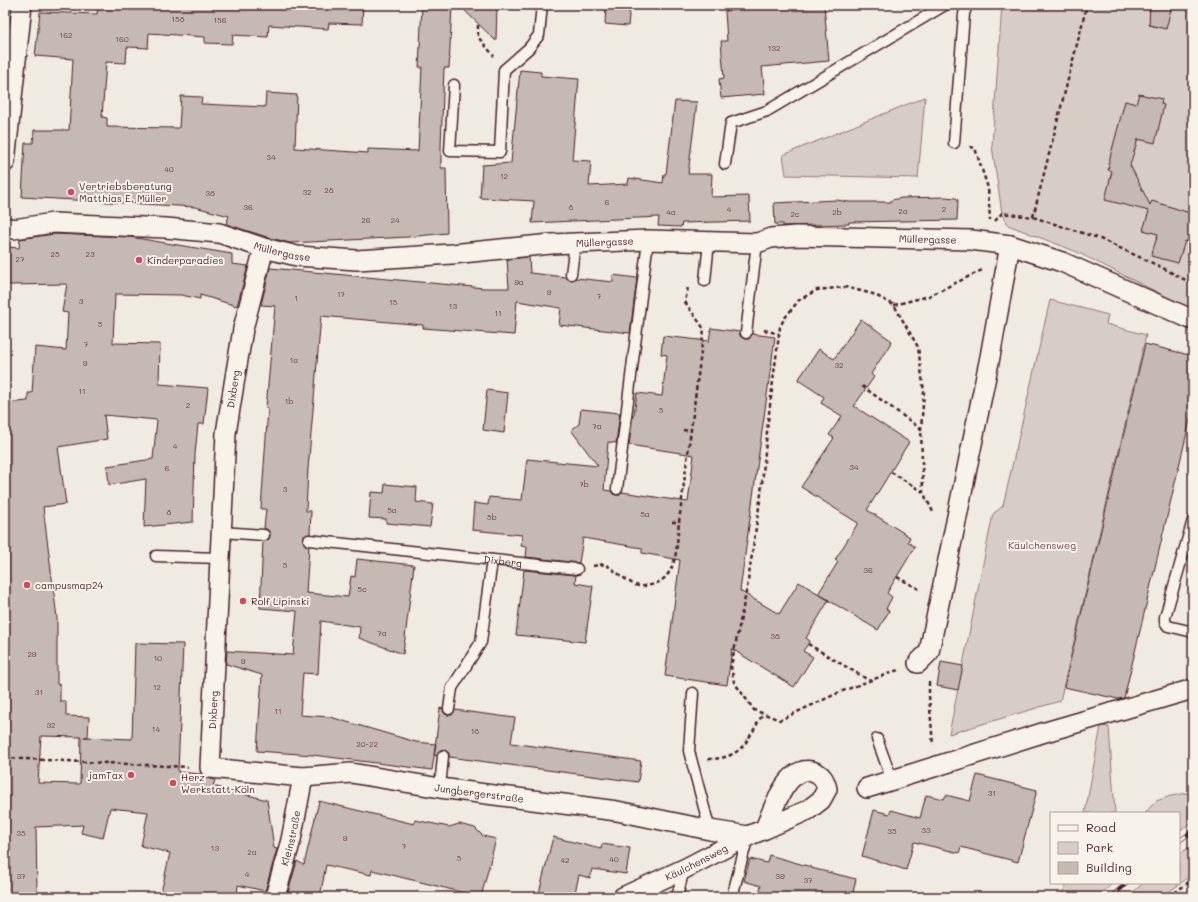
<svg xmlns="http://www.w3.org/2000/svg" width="1198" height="902" viewBox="0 0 1198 902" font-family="Mali,sans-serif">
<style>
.green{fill:#d8cdc6;stroke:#917678}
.building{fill:#c6b8b3;stroke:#4a1f2b;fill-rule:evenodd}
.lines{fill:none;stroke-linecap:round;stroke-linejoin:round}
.lane-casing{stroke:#4a1f2b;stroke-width:13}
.street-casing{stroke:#4a1f2b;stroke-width:22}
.path{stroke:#4a1f2b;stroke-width:2.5;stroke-dasharray:4 3;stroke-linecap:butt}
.lane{stroke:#f7f3e8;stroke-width:10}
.street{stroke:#f7f3e8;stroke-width:19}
.rail-casing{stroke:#4a1f2b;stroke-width:4.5}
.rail{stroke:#f7f3e8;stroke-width:3;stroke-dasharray:9;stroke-linecap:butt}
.poi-dot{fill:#d1495b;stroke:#f7f3e8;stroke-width:1.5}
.labels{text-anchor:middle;stroke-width:4;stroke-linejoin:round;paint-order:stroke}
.number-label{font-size:8px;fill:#69454d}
.poi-label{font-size:10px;fill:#4a1f2b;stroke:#f7f3e8;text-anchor:start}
.street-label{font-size:10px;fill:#4a1f2b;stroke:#f7f3e8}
.park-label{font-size:10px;fill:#6e4a52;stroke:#f7f3e8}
</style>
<rect width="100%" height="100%" fill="#f0ebe0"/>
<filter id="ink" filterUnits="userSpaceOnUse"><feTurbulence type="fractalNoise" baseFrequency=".025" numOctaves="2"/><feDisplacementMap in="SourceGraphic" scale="8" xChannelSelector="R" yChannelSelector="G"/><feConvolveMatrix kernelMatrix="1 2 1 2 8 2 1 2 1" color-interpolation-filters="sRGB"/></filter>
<g filter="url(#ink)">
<path class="green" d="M1002,5H1193V310L1077,252L1008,225L1002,213L992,146Z
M925,97L918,178L786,175L783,155Z
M1050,300L1108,315L1106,324L1146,335L1060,701L949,734L993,514L1003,506Z
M1101,726L1109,727L1115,813H1085Z
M1193,792V822L1179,831V813H1145L1156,801L1171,796Z
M1193,845V874L1162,897H1128L1143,883H1179V854Z
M1068,883H1113L1098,897H1059Z"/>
<path class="building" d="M115,5H363L362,24L329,23L328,29L269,25L268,37L233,35L232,44L205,43V37L149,33L148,48L127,47L126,63L106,62L102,117L107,118V127L179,128L181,96L202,97L201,104L265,107L266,93L297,95L295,148L368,153V149L418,151L422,67H419L422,5H452L449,68H444L441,146V168H446L447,233L408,237L290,243L267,237L226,224L229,216L195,207L22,197L25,143H33L34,130H69L73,59L35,56L40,12L97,14L98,7L115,9Z
M459,5H497L496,41Z
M606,5H630L628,26L605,24Z
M787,5H824L829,61L762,67L765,94L721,98L719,79L724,78L721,41H727L725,11Z
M1150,5H1172L1166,29L1149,25Z
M520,70L541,72V76L579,79L572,160L591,161L589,186L628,184L629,178L663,183L664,174H666L675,101L697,102L688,174H712L711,197L749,196L750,221L682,223L681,227L658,226L659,217L532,223L534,201L480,198L482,165L511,163Z
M1139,94L1162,99L1161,104L1164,105L1155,143L1138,139L1130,165L1150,205L1152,201L1190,213L1193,223L1187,242L1185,241L1178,263L1151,256L1158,234L1143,230L1149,211L1105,200L1112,171L1108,170L1109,166L1108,165L1125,101L1136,104Z
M945,197L956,198L958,200L957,220L849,222V224L783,226V224H775L774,203L837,200L848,202H891V200L902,198Z
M54,234L130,237L232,254V264L248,266L237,306L200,295V299L181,295L115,294L113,343L160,344L159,384L208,388L204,424H198L195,454L193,522L144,527L146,479L109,485L107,466L153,459L157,420L104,415L107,439L58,447L66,504L43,507L57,618V684L60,685V701H66V716L89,717L88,737H84L132,739L135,643L183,644L178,772L201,774L204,777L215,780L213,786L267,800L274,848L277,849L265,891L238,885L237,897H160L170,853L141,846L148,812L110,808L103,838L81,833L83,825L36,827L37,893H35V897H5V700H6L7,643L5,628V403L28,401V393H32L35,347L66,350L68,313L62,312L67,284L8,285V247L19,248L20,239ZM41,736L81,737L80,784L38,783Z
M529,257L530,273L565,277L571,280L576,278L613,282V275L637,278L630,333L559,325L561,308L517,301L514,335L423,328V325L321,316L308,469L306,511H311L310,534L304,536L303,540L305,545L309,547L306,593L348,597L351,576L355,577L357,559L414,565L403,654L359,638L360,627L321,621L318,674L303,673L300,715L330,717L416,742L436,744L432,770L313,755L257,751L262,675L226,664L227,651L293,655L297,611L260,608L263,541L269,539L270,535L268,530L264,528L266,509H261L268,408H266L275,306L261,305L270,268L484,288H509L507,259Z
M861,319L892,341L871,374L874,377L854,406L909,442L867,510L910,537L908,542L915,547L887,593L892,597L886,609L889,611L878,630L818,594L838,562L835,560L858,523L801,487L834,438L829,435L842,416L821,403L824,397L798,380L819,349L834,359Z
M711,328L740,332V336L745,339H749L752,334L775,337L740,591L779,614L799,582L829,600L806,638L810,641L803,651L813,657L794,687L732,649L727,685L665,676L680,560L642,553V548L583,538L579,563L526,557L527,547L521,546L522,535L472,530L474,503L488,505L489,497L522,500L527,459L598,466L571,430L579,424L581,409L620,413L616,443L608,442L604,490L611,491L613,494L616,495H620L622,492L688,502L694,455L629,445L633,415H634L637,393L662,396L667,355L661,354L663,336L709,341Z
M1145,344L1193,356V407L1124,698L1118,699L1064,687Z
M487,390L508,393L504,433L483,430Z
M385,484L417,487L416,502L433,504L430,527L386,523V519L369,518L371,492L384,493Z
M524,570L576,575L575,583L593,586L585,642L516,635Z
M941,662L963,666L958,690L937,686Z
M440,708L443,709L445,714L448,715H452L455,710L515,718L511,743L641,761L638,782L449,757V753L444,750H440L437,756L434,755Z
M977,775L1037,790L1018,862L961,847L959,853L914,842L906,870L862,856L874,810L889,814L891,810L920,818L926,795L944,799L946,795L970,801Z
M319,801L414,824L415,820L449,827L459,824L475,828L483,836L496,839L481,897L372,870L371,875L326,865L320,897L287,896L297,861L304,865Z
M553,837L601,849L602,844L630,848L626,874L592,869L590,878L579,875L574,897H538Z
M769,855L811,867V868L856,879L852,897H758L761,886L744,881L750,859L767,863Z"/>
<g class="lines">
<defs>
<g id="lane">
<path d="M454,85L450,151L500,152L504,70L529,48L539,35L542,5"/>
<path d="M954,143L964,14L967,5"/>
<path d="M725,164L731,123L767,111L945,5"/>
<path d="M571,274L575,243"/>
<path d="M705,281L709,242"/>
<path d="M746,333L757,243"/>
<path d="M617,489L648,240"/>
<path d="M1193,520L1165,617V622L1168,626L1193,632"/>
<path d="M221,532L264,535"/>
<path id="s1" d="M309,540L577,569"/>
<path d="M156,556L220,558"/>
<path d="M693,693L689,751L710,830"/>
<path d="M449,709L452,688L481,642L492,560"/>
<path d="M877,739L892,780"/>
<path d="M440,788L443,756"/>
<path d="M677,897L684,869"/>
<path d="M732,897L748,836"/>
</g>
<g id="street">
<path d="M5,162L22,5"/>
<path id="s2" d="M5,227L14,229L53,223L166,228L219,233L264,248L297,256L357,260L452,254L551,244L648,240L757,243L771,238L796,236L971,240L1010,245L1062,262L1193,320"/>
<path id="s3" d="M264,248L243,329L226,433L210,768L303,777L351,773L440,788L617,811L710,830L748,836"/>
<path d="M918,663L929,652L990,357L1010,245"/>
<path d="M867,788L1042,733L1193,689"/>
<path id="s4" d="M275,897L291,840L303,777"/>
<path id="s5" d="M623,897L684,869L748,836L765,829C772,811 787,765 812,771C822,774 825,780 827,789L821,800L808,810L765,829"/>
</g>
</defs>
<use href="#lane" class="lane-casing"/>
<use href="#street" class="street-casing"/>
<path class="path" d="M478,25V37L494,56
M970,147L975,148L988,188L990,220
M1033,217L1087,5
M995,221L1002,213L1033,217L1098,238L1161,267L1193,284
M894,305L929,296L982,270
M764,330L779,334
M862,386L921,429
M683,430L691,431
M891,472L923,492
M672,522H679L704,329L685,302L688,287
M593,566L605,564C614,570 623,578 633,584C638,587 645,586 651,585C679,578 676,546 679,522
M897,577L919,589
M808,644L870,681
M898,670L840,692L780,720L754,710L734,682L731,666L747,588L761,494L768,421L780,327L784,319L799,300L817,290L845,287L873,294L894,305L918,347L924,392L921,429L923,492L934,514
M929,682V696L933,745
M5,758L188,767
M708,759C743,759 747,740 763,714
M1169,897L1193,879"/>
<use href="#lane" class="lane"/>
<use href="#street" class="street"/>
<defs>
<path id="rail" d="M1179,841L1193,831
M1111,897L1127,883"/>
</defs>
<use href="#rail" class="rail-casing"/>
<use href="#rail" class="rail"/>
</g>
</g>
<g class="poi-dot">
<circle cx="71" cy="192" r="4"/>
<circle cx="139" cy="260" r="4"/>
<circle cx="27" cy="585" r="4"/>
<circle cx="243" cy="601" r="4"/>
<circle cx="131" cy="775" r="4"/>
<circle cx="173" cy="783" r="4"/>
</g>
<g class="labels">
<g class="number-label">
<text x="178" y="22">158</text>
<text x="220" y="23">156</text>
<text x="66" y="38">162</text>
<text x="122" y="42">160</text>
<text x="774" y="51">132</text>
<text x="271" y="160">34</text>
<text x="169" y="172">40</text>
<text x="504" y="179">12</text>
<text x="329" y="193">28</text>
<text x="307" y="195">32</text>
<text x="210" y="196">38</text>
<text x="607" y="205">6</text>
<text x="248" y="210">36</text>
<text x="571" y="210">8</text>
<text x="729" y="212">4</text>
<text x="944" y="212">2</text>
<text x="903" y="214">2a</text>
<text x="671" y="215">4a</text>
<text x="837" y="215">2b</text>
<text x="795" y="217">2c</text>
<text x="366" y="223">26</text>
<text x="395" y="223">24</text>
<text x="55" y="257">25</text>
<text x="90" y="257">23</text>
<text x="20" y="262">27</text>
<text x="519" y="285">9a</text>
<text x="549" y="295">9</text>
<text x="341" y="297">17</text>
<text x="599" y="299">7</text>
<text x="296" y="301">1</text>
<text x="81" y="304">3</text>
<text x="393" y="305">15</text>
<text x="453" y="309">13</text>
<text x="498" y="316">11</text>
<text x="100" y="327">5</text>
<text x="86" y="347">7</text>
<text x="294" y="363">1a</text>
<text x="85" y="366">9</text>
<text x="839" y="368">32</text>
<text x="82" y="394">11</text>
<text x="289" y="404">1b</text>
<text x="188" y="408">2</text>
<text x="661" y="413">5</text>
<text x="597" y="429">7a</text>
<text x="175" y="449">4</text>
<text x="854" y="470">34</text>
<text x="167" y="471">6</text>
<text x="584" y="487">7b</text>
<text x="285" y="492">3</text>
<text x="392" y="513">5a</text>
<text x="169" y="515">8</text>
<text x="645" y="517">5a</text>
<text x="492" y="520">5b</text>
<text x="285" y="568">5</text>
<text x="868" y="573">36</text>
<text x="362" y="592">5c</text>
<text x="382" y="636">7a</text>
<text x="775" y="639">38</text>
<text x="32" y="657">29</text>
<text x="158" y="661">10</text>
<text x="243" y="664">9</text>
<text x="157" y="690">12</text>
<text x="39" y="695">31</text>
<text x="278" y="714">11</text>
<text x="51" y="728">32</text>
<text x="156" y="732">14</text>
<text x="475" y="734">18</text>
<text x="367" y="747">20-22</text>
<text x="992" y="796">31</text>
<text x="926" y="833">33</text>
<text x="892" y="834">35</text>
<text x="21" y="836">35</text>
<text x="345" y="841">9</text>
<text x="404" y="849">7</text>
<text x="215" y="851">13</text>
<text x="252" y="855">2a</text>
<text x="459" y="861">5</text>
<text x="614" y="862">40</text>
<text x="565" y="863">42</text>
<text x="247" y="877">4</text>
<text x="21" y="879">37</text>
<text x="780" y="879">39</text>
<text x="808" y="883">37</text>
</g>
<g class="poi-label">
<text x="79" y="190">Vertriebsberatung<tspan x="79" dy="12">Matthias E. Müller</tspan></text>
<text x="147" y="264">Kinderparadies</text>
<text x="35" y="589">campusmap24</text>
<text x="251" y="605">Rolf Lipinski</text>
<text x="123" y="779" text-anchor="end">jamTax</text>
<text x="181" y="781">Herz<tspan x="181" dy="12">Werkstatt-Köln</tspan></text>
</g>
<g class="street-label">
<text dy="4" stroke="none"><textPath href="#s2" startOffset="929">Müllergasse</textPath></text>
<text dy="4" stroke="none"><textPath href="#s2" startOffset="605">Müllergasse</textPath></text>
<text dy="4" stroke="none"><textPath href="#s2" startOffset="281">Müllergasse</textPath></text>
<text transform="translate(233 389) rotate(-81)" y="4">Dixberg</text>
<text dy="4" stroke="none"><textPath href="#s1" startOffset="195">Dixberg</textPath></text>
<text transform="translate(213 710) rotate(-87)" y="4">Dixberg</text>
<text dy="4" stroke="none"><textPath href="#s3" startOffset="796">Jungbergerstraße</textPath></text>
<text dy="4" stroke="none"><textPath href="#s4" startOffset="61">Kleinstraße</textPath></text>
<text dy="4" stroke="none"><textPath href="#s5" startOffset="81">Käulchensweg</textPath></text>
</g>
<g class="park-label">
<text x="1042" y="549">Käulchensweg</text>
</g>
</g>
<rect width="1198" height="902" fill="none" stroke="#f7f3e8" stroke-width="20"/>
<rect x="10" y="10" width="1178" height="882" fill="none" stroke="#4a1f2b" stroke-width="1.5" filter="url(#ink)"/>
<rect x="1050" y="812" width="130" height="72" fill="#f7f3e8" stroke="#b29e9c"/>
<rect x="1058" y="825" width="20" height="6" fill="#f7f3e8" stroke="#b29e9c"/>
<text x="1086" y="832" font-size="12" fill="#4a1f2b">Road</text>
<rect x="1058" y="842" width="20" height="12" fill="#d8cdc6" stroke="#b29e9c"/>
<text x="1086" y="852" font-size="12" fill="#4a1f2b">Park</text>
<rect x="1058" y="862" width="20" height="12" fill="#c6b8b3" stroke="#b29e9c"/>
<text x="1086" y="872" font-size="12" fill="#4a1f2b">Building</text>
</svg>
